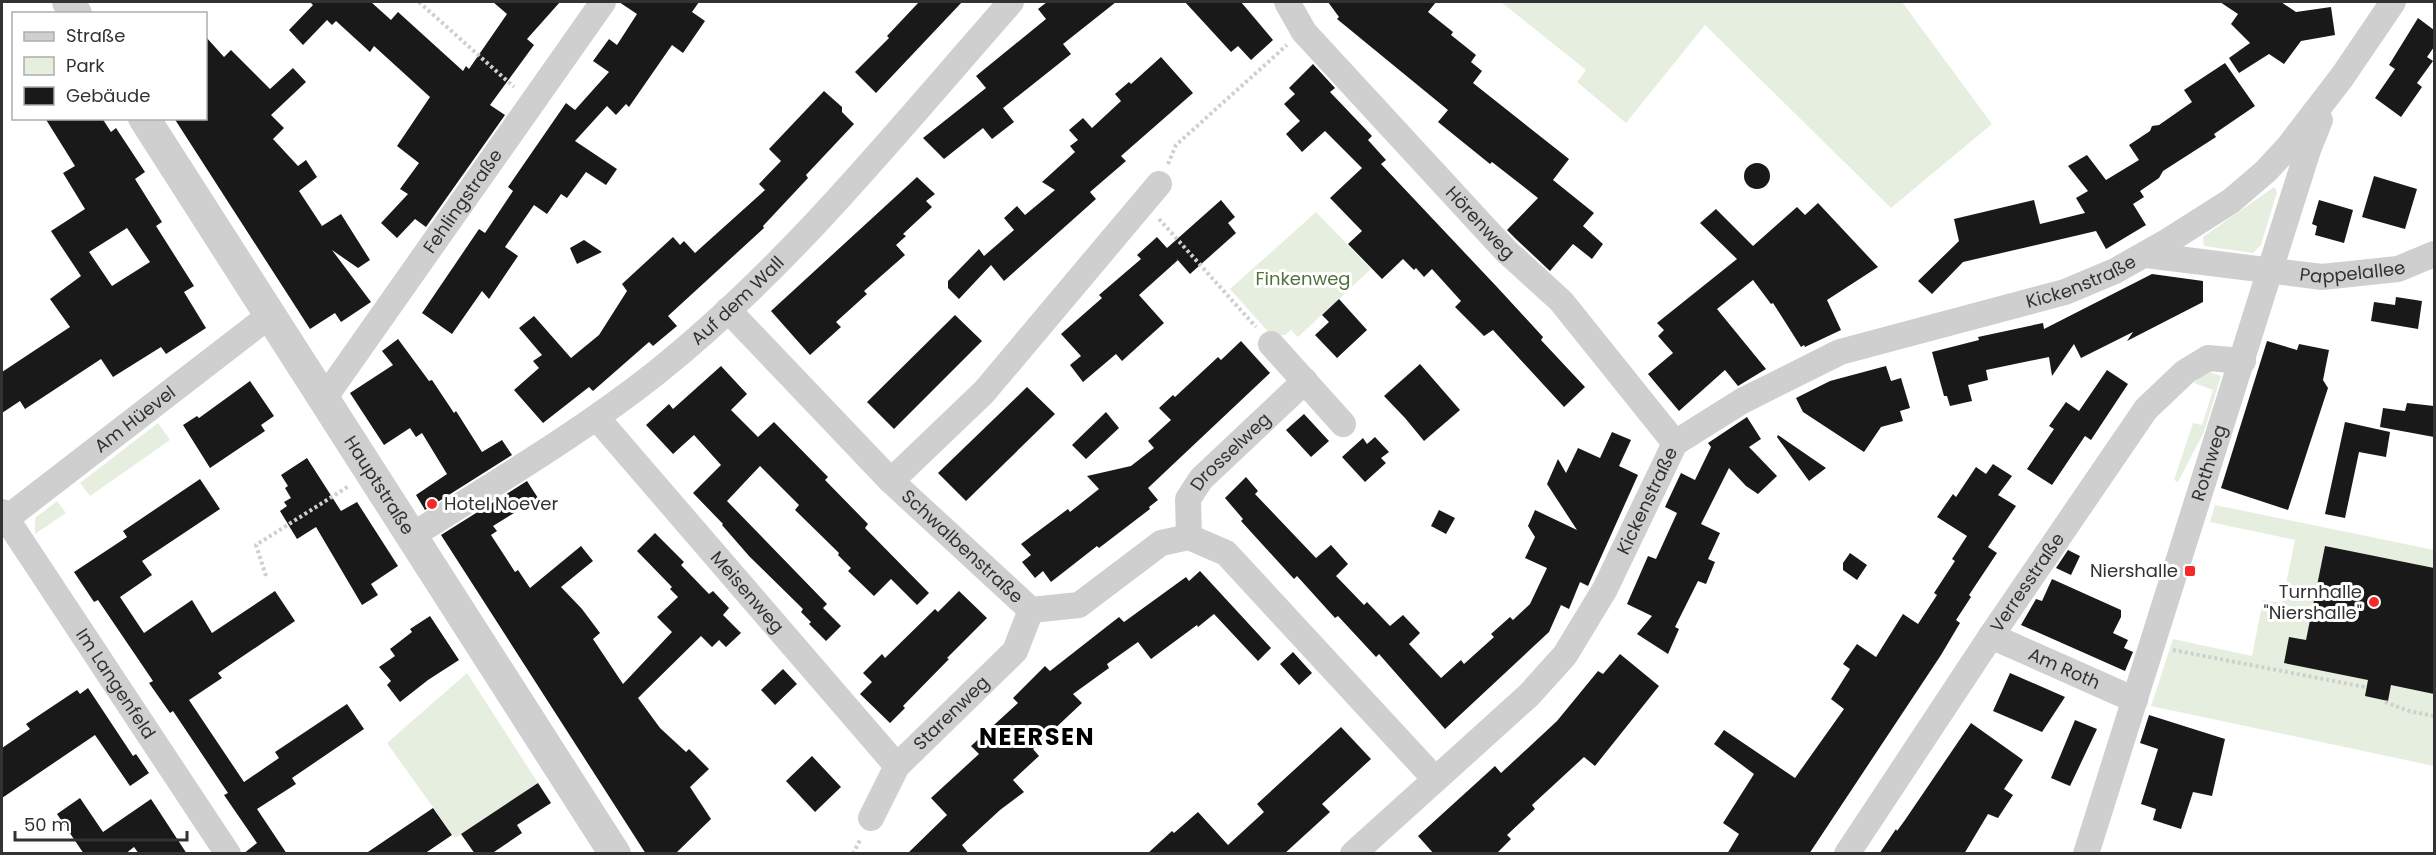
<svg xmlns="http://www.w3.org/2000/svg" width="2436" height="855" viewBox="0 0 2436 855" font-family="Poppins,sans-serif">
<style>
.green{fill:#e6efdf}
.building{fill:#191919;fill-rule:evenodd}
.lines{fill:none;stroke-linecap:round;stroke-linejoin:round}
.path{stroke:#cfcfcf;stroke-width:4;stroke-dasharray:3 3;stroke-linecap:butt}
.minor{stroke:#cfcfcf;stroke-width:26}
.tertiary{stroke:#cfcfcf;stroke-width:32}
.poi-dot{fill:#f52a27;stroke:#fff;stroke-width:2}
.labels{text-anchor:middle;stroke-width:6;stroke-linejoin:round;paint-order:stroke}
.street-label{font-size:18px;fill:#323232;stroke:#fff}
.park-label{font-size:18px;fill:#4f723a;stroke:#fff}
.poi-label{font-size:18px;fill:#323232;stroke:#fff;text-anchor:end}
.district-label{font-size:24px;font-weight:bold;letter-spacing:1.5px;fill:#000;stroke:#fff}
</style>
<rect width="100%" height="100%" fill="#fff"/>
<path class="green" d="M1501,2H1902L1992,124L1891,208L1705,25L1626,123L1577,82L1586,70Z
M2274,187L2277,192L2261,245L2253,253L2204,246L2203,237Z
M1316,212L1371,269L1298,337L1291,330L1285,335H1271L1230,289Z
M2207,371L2221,376L2204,432L2178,482L2174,480L2193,423L2202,425L2213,390L2194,383Z
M158,423L170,440L90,496L80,483Z
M57,501L66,513L35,534V518Z
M2215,505L2434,550V766L2151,706L2173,639L2252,656L2263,600L2282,603L2295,540L2210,522Z
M467,673L538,783L455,838L387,743Z"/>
<path class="building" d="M310,2H371L391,20L398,12L463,71L466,66L469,69L507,14L493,2H560L527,39L534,45L490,105L505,115L426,227L415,219L397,238L381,223L408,194L400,189L419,163L397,146L430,97L374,46L370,52L336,21L332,25L327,20L303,45L289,30L313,5Z
M619,2H699L692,12L705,21L683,53L672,45L629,107L626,104L616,115L607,106L575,141L617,169L606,185L586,172L567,198L561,194L547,214L534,205L505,247L518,256L489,299L482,291L452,334L422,313L479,229L485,233L513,191L508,187L566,103L575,110L609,72L593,61L609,39L617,45L637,14Z
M919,2H962L876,93L855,72L889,38L887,36Z
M1047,2H1116L1063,44L1071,54L1003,108L1014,122L992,139L983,128L944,159L923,138L986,88L976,76L1046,19L1038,9Z
M1185,2H1241L1273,40L1251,60L1238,46L1231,52Z
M1328,2H1436L1428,12L1453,32L1451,35L1476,55L1471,62L1482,71L1473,83L1569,159L1553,180L1594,213L1583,226L1603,244L1592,259L1573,244L1550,271L1517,240L1507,230L1538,198L1492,162L1490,164L1438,122L1448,110L1337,19L1339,17Z
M2220,2H2281L2296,12L2331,7L2335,35L2301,41L2284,64L2269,54L2239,73L2229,58L2250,43L2231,24L2238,14Z
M2418,18L2434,30V47L2427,57L2433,61L2417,83L2422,87L2401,117L2375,98L2395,69L2389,65Z
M206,37L224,57L231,50L270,89L293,68L306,82L271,115L284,128L273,139L298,166L306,160L317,177L299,191L322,226L341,214L370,260L358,268L332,250L371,302L341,322L335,313L310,329L174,118H206Z
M1161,57L1193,93L1121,156L1126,161L1090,192L1096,199L1004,281L991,265L959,299L948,288V281L979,249L984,256L1014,230L1004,218L1017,206L1025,215L1055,190L1042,182L1075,152L1070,146L1078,140L1069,130L1083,118L1092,128L1121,101L1115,94L1129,82L1131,84Z
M2225,63L2255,106L2214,134L2216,137L2163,171L2159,178L2140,191L2144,197L2133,204L2146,225L2106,249L2096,231L1963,262L1932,294L1918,281L1959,241L1954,219L2034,200L2040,224L2085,213L2076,198L2088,191L2068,166L2087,155L2106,180L2139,160L2129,145L2150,131L2152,126L2159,125L2192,102L2184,90Z
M1313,64L1335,88L1330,92L1372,136L1368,140L1386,160L1381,164L1497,287L1543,337L1541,340L1585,387L1564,407L1493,330L1484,336L1455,307L1461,301L1432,269L1424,277L1416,268L1414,270L1403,259L1382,279L1348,244L1362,231L1330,198L1362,168L1325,131L1302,152L1286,134L1300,121L1284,104L1295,94L1289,88Z
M824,91L842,107V112L854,124L806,175L808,178L763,226L764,228L668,316L677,326L653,346L649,342L593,391L589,387L543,423L514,390L539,368L533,361L542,355L519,328L534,316L571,358L599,335L627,291L622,284L673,237L680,245L684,241L695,253L765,190L759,184L781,161L769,149Z
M45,118H102L111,132L116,128L145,172L135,179L162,222L156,226L194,286L184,292L206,328L166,354L161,347L113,377L101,359L25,409L20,401L2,413V372L70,327L50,299L81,276L51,231L85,209L63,173L75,166ZM127,228L150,262L112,286L89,252Z
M1744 176a13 13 0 1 1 26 0a13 13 0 1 1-26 0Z
M2374,176L2417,189L2405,229L2362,217Z
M917,177L935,194L926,201L932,207L903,234L906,236L896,245L905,255L864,291L867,294L836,322L841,327L810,355L771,311Z
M1221,200L1235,217L1228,223L1236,233L1190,274L1176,258L1178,260L1139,295L1164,323L1122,361L1116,354L1083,382L1070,365L1081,356L1061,334L1102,298L1099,295L1141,259L1137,255L1157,237L1167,248Z
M2319,200L2353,210L2344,243L2315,235L2317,226L2312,224Z
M1818,203L1878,267L1827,300L1841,330L1805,347L1804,345L1801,347L1773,303L1771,304L1753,280L1717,309L1766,369L1738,386L1725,370L1679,411L1648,374L1673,353L1658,336L1664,330L1657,323L1737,259L1700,223L1716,209L1753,246L1797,207L1805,215Z
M584,240L602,252L577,264L570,248Z
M2152,274L2203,281V302L2127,341L2133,332L2081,358L2074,344L2052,376L2049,357L1986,370L1988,380L1968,385L1972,401L1950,406L1947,396H1944L1932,352L1979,340L1978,337L2043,323L2044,329Z
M2396,297L2422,301L2418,329L2371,321L2374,302L2395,305Z
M1339,299L1367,330L1337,358L1315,335L1329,322L1322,315Z
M955,315L982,341L894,429L867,402Z
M398,339L429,381L432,380L454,413L456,411L482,452L502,440L512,455L425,510L416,495L447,474L422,433L416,437L410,428L384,445L350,393L393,365L382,351Z
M1241,341L1270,373L1148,488L1158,500L1149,507L1150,509L1099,548L1097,546L1051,582L1043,571L1035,578L1022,562L1031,555L1021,544L1068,509L1070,512L1099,489L1087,476L1131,466L1154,448L1148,441L1171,420L1159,408L1173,395L1175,397L1218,357L1221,360Z
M2267,341L2297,350L2299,344L2329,350L2323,380L2328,388L2288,510L2221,488Z
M1420,364L1460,410L1424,441L1405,418L1384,396Z
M721,366L747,394L731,410L758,437L774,422L828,477L825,480L868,524L865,528L929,593L917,605L891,579L874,596L848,571L851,568L838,555L839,553L795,510L799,505L760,466L727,501L827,604L823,608L841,626L826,641L809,624L811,622L801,612L803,609L749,556L722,525L723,524L693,493L721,465L694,435L673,454L646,425L669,404L673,409Z
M1886,366L1891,381L1901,378L1910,408L1900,411L1903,421L1881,427L1864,452L1803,412L1796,398L1830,381Z
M2107,370L2128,384L2091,440L2085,436L2052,485L2027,469L2054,429L2049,426L2066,402L2079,411Z
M250,381L274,416L261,425L265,431L210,468L183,425L197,416L199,418Z
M1027,387L1055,414L966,501L938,473Z
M2407,403L2434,406V437L2380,427L2383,408L2405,411Z
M1106,412L1119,428L1086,459L1072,445Z
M1304,414L1329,441L1311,457L1286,430Z
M1747,417L1761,439L1749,447L1777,476L1758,494L1746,486L1729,468L1701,524L1720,533L1708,559L1715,562L1706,584L1698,581L1675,627L1679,629L1668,654L1637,634L1652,616L1627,604L1648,556L1656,559L1677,513L1665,507L1681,473L1695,480L1711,447L1708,443Z
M2345,422L2390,432L2386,457L2359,452L2345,518L2325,514Z
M1612,432L1631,440L1619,466L1638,475L1588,586L1580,582L1569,609L1561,605L1549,632L1445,729L1379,654L1376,657L1338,616L1335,618L1297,576L1294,579L1241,521L1243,519L1225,498L1246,477L1258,491L1255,494L1316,558L1331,545L1348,564L1336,576L1364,605L1367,602L1390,626L1403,615L1420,633L1409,644L1441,678L1461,660L1464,664L1494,637L1491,634L1510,617L1513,620L1530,604L1547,568L1525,558L1535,537L1528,526L1535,510L1577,530L1547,484L1558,459L1566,473L1578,448L1600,458Z
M1778,435L1826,468L1809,481L1777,437Z
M1375,437L1389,452L1381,458L1386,463L1365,482L1342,457L1363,438L1367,444Z
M307,458L341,511L357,502L398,566L371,584L378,595L362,605L316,527L297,539L280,511L287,506L284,502L291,498L285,488L288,486L281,475Z
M1993,464L2012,476L1998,495L2016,506L1988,547L1997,553L1969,595L1971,597L1956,620L1960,623L1941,655L1809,854H1727L1739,834L1723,823L1754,774L1714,744L1724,730L1795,778L1844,709L1831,699L1850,669L1843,664L1857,644L1876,657L1903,614L1918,624L1937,595L1934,593L1955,561L1952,559L1967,536L1937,517L1953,494L1956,497L1976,467L1986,474Z
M200,479L220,509L142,561L152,575L120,597L144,633L192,600L212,633L275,591L295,621L218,673L222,678L189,700L244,782L279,758L275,752L347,704L364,729L292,778L296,784L257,809L287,854H243L257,843L224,795L228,793L173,711L170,713L149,683L153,681L98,600L94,602L74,572L127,537L123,531Z
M527,481L538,498L493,526L497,531L491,535L515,572L518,570L530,588L581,546L593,561L561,587L582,609L600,633L593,639L623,684L672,632L657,617L678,597L670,589L672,587L637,551L655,533L684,562L681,565L709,594L713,591L729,608L723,615L741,633L726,647L719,640L712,647L701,636L638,698L660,728L686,752L689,749L709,769L690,787L711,819L675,854H646L441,535Z
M1439,510L1455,518L1446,534L1431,526Z
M2325,546L2434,568V694L2391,685L2388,701L2365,696L2368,680L2284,663L2289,637L2306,640Z
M2068,550L2080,556L2071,575L2056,568Z
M1850,553L1867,565L1857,580L1843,570V563Z
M1200,571L1271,648L1258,661L1214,614L1198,627L1197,625L1151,659L1138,642L1107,664L1109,668L1073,694L1082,703L1033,749L1039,756L1013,780L1024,792L1000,810L962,845L969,854H907L947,815L931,798L979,754L971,746L1018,703L1013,698L1045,666L1050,671L1119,617L1124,622L1186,577L1189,581Z
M2052,579L2121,610V617L2113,633L2128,640L2124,648L2133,652L2125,671L2021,625L2036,599L2042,601Z
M959,591L987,618L947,658L949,659L903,706L905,708L890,723L860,694L872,682L863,673L882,654L885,658L935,609L938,612Z
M430,616L459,660L428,680L400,702L387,685L391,681L379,667L395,656L390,649L412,632L410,629Z
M1293,652L1312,673L1299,685L1280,664Z
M1620,654L1659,686L1595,766L1584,757L1532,805L1535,809L1507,835L1511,839L1496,854H1434L1418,836L1495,766L1501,773L1557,721L1598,671L1603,674Z
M783,669L797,684L775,705L761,690Z
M2010,673L2065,697L2042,732L1993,711Z
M88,688L133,756L136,754L149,773L130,786L95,735L2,798V748L30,729L26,724L77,690L80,694Z
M2149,715L2225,739L2212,796L2193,792L2181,829L2153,820L2156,809L2141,804L2158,749L2140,743Z
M2075,720L2097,729L2070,786L2051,778Z
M1971,723L2023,760L2004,789L2013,795L1998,818L1988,814L1964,854H1879L1896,829L1897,831L1905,820Z
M1341,727L1371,759L1322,804L1330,812L1284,854H1147L1172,831L1174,833L1198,812L1228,845L1264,812L1257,804Z
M812,756L841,787L815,812L786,781Z
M538,783L551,803L517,825L522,833L491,854H475L461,834Z
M80,798L103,832L151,799L187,854H139L134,847L125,854H84L57,814Z
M433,808L452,835L424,854H365Z"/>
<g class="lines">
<path class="path" d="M419,2L514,87
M1168,164L1176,145L1287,45
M1159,219L1256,327
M266,576L256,545L349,486
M2173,650L2365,687
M2385,702L2409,711L2434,716
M853,854L861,838"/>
<g class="minor">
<path id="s1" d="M1287,2L1304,32L1506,251L1561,301L1675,443"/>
<path id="s2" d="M2146,255L2322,277L2398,269L2434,254"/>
<path id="s3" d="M728,310L891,481L1031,610L1079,605L1161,543L1189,537L1226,553L1435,779"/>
<path d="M1271,344L1343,424"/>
<path id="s4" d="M323,400L603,2"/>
<path id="s5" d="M597,418L897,766"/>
<path d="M891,481L984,392L1159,184"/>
<path id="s6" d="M2,512L228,854"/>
<path id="s7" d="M2,522L269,316"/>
<path id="s8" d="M410,537C493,484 579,434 656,373C790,266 898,130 1011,2"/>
<path id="s9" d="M1189,537L1188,499L1201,479L1305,381"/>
<path id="s10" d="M1991,636L2135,700"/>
<path id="s11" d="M871,818L897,766L1015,651L1031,610"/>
<path id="s12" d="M1353,854L1529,695L1565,655L1605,589L1675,443L1742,401L1840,352L2065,292L2115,271L2168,241L2231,201L2266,171L2289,146L2342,77L2393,2"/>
<path id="s13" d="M1847,854L1991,636L2146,409L2185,372L2208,358L2243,361"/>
<path id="s14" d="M2086,854L2270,270L2308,150L2320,120"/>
</g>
<g class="tertiary">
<path d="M68,2L76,14"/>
<path id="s15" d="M144,118L615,854"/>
</g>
</g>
<g class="poi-dot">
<circle cx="432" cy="504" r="6"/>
<rect x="2184" y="565" width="12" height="12" rx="3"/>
<circle cx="2374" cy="602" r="6"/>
</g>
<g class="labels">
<g class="street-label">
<text dy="6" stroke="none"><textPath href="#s4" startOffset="243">Fehlingstraße</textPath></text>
<text dy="6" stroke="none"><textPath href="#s1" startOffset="294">Hörenweg</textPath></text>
<text dy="6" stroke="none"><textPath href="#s2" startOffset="208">Pappelallee</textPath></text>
<text dy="6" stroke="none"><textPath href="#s12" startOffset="970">Kickenstraße</textPath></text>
<text dy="6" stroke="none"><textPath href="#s8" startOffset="405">Auf dem Wall</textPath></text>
<text dy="6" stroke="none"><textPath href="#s7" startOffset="168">Am Hüevel</textPath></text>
<text dy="6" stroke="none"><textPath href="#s9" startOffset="102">Drosselweg</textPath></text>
<text dy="6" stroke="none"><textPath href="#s14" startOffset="410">Rothweg</textPath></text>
<text dy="6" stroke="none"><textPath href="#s15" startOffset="436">Hauptstraße</textPath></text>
<text dy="6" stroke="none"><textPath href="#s12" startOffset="466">Kickenstraße</textPath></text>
<text dy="6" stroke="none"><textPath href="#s3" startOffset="333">Schwalbenstraße</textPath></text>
<text dy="6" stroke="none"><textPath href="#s13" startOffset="326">Verresstraße</textPath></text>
<text dy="6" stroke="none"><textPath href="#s5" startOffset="230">Meisenweg</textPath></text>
<text dy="6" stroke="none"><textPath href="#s10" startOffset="80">Am Roth</textPath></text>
<text dy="6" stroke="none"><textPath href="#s6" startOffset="206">Im Langenfeld</textPath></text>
<text dy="6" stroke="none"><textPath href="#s11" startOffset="134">Starenweg</textPath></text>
</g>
<g class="park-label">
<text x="1303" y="285">Finkenweg</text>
</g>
<g class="poi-label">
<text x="444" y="510" text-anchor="start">Hotel Noever</text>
<text x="2178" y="577">Niershalle</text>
<text x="2362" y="598">Turnhalle<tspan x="2362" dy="21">"Niershalle"</tspan></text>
</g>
<g class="district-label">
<text x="1037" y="745">NEERSEN</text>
</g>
</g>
<rect width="2436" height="855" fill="none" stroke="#323232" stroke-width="6"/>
<rect x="12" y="12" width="195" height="108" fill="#ffffff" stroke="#adadad" stroke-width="1.5"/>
<rect x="24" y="32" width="30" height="9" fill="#cfcfcf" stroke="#adadad" stroke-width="1.5"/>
<text x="66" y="42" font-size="18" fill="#323232">Straße</text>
<rect x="24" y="57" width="30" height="18" fill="#e6efdf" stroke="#adadad" stroke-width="1.5"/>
<text x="66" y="72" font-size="18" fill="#323232">Park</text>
<rect x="24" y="87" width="30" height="18" fill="#191919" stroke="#adadad" stroke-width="1.5"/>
<text x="66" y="102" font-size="18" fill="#323232">Gebäude</text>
<path d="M15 831v9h172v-9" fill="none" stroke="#323232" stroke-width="3"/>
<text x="24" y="831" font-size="18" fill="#323232" stroke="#ffffff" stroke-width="4.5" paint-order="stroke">50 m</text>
</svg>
